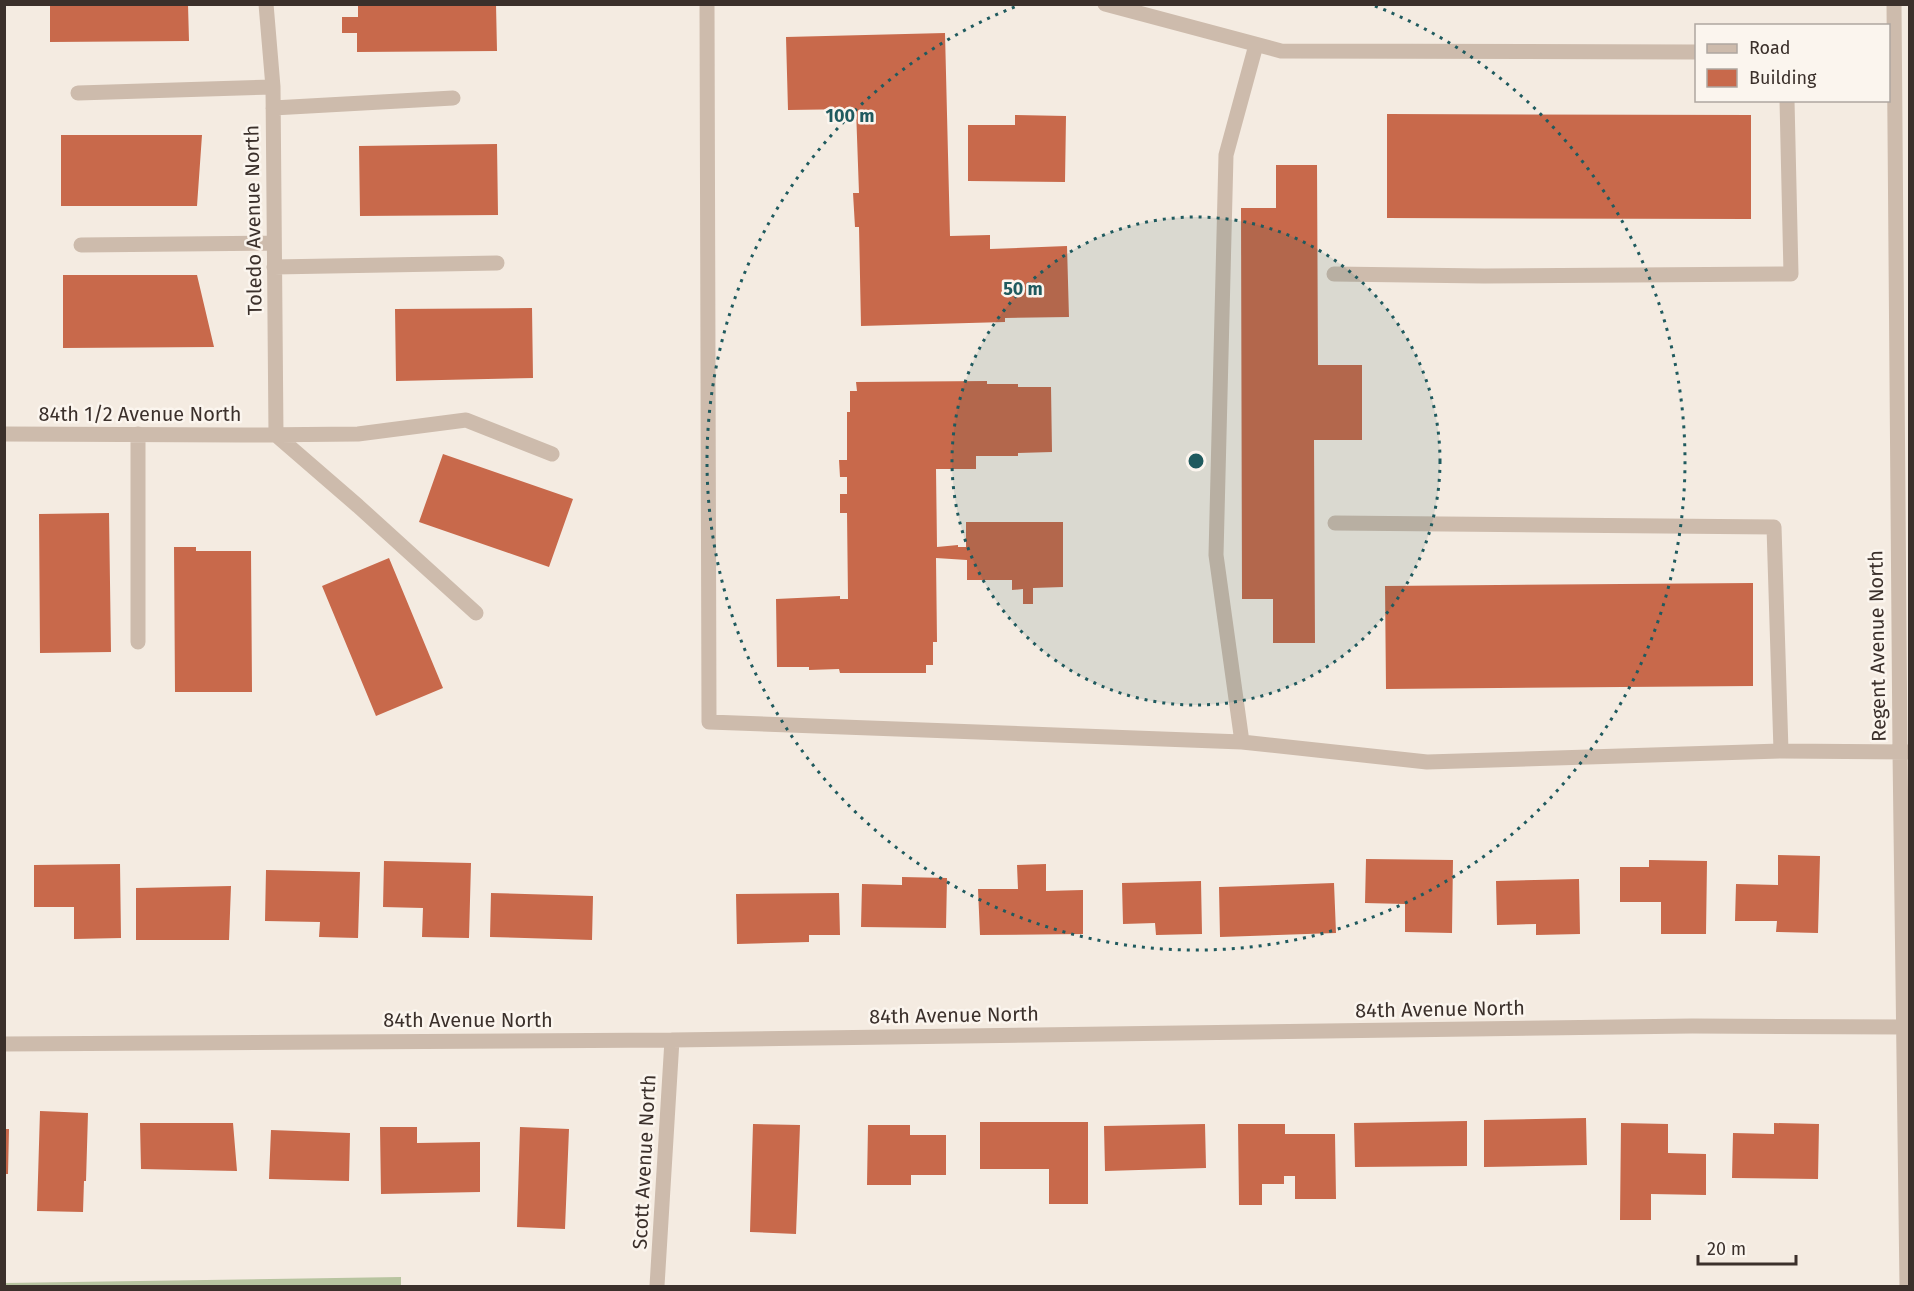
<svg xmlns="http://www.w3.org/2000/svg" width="1914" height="1291" viewBox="0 0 1914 1291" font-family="'Fira Sans',sans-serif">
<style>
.green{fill:#b8c4a0}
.building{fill:#c8694b}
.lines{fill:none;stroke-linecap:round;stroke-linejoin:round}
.minor{stroke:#cdbbac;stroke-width:15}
.ring{fill:none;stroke:#1f5a5e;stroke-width:3;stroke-dasharray:3 6}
.labels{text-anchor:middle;stroke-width:5;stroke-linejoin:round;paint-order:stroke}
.street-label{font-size:20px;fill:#3b302b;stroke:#fbf5ee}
.centre{fill:#1f5a5e;stroke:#fbf5ee;stroke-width:3}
.ring-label{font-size:18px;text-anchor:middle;font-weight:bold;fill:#1f5a5e;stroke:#fbf5ee;stroke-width:5;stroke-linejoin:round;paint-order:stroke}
</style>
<rect width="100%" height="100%" fill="#f4ebe1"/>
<path class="green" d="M401,1277V1286H4L5,1283Z"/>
<path class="building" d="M50,4H188L189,41L50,42Z
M358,4H496L497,51L357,52V33H342V17H358Z
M945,33L950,236L990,235V249L1067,246L1069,317L1005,318V322L861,326L859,227H855L853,193H859L856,109L788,110L786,37Z
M1387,114L1751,115V219L1387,218Z
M1015,115L1066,116L1065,182L968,181V125H1015Z
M61,135H202L197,206H61Z
M497,144L498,215L360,216L359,146Z
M1276,165H1317L1318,365H1362V440H1314L1315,643H1273V599H1242L1241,208H1276Z
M63,275H197L214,347L63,348Z
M532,308L533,378L396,381L395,309Z
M987,381V384H1018V387H1051L1052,452L1018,453V456H976V469H936L937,547L958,545V547H966V522H1063V587L1033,588V604H1023V589L1012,590V580H967V560L936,558L937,642H933V665H926V673H840L839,669L809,670V667H777L776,599L840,596V599H848L847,513H840V494H847V477H840L839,460H847V412H850V391H857L856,382Z
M443,454L573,499L549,567L419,522Z
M109,513L111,652L40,653L39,514Z
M174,547H196V551H251L252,692H175Z
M389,558L443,688L376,716L322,586Z
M1753,583V686L1386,689L1385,586Z
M1778,855L1820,856L1818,933L1776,932L1777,921H1735L1736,884L1778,885Z
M1366,859L1453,860L1452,933L1405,932V904L1365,903Z
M1649,860L1707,861L1706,934H1661V902H1620V867H1649Z
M384,861L471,863L469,938L422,937L423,908L383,907Z
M120,864L121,938L74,939V907H34V865Z
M1046,864V891L1083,890V934L980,935L978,889H1018L1017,865Z
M266,870L360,872L358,938L319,937L320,922L265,921Z
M902,877L947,878L946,928L861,927L862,884L902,885Z
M1579,879L1580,934L1536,935V924L1497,925L1496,881Z
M1201,881L1202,934L1156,935L1155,923L1123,924L1122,883Z
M1334,883L1336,933L1220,937L1219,887Z
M231,886L229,940H136V888Z
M491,893L593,896L592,940L490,937Z
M839,893L840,935H809V942L737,944L736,894Z
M40,1111L88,1113L86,1181H84L83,1212L37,1211Z
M1586,1118L1587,1165L1484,1167V1120Z
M1467,1121V1166L1355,1167L1354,1123Z
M980,1122H1088V1204H1049V1169H980Z
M140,1123H233L237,1171L141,1169Z
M1621,1123L1668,1124V1153L1706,1154V1195L1651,1194V1220H1620Z
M1774,1123L1819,1124L1818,1179L1732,1178L1733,1133L1774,1134Z
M753,1124L800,1125L796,1234L750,1232Z
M1205,1124L1206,1168L1105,1171L1104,1126Z
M1238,1124H1285V1134H1335L1336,1199H1295V1176H1284V1184H1262V1205H1239Z
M868,1125H910V1135H946V1175H911V1185H867Z
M380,1127H417V1143L480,1142V1192L381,1194Z
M520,1127L569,1129L565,1229L517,1227Z
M4,1129H9L8,1174H4Z
M271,1130L350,1133L349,1181L269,1179Z"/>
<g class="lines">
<path class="minor" d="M266,4L273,87L276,435
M707,4L709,722L1242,742L1427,762L1781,751L1910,752
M1105,4L1281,51L1696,52
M1894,4L1900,752L1907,1286
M78,93L273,87
M273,108L453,98
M81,245L274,243
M274,267L497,263
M1334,274L1484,276L1791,274L1787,100
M4,434L243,435L358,434L466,420L552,454
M138,434V642
M276,435L358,506L476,613
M1335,523L1774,527L1781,751
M1242,742L1216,555L1226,155L1256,45
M4,1044L672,1040L1692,1026L1904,1027
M657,1286L672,1040"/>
</g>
<circle cx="1196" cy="461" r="244" fill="#1f5a5e" fill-opacity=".12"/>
<g class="ring">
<circle cx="1196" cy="461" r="244"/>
<path d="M1375 6A489 489 0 1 1 1017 6"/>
</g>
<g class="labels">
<g class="street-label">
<text transform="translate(253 220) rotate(-91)" y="7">Toledo Avenue North</text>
<text x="140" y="421">84th 1/2 Avenue North</text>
<text transform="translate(1877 646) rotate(-91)" y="7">Regent Avenue North</text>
<text transform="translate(1440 1009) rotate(-1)" y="7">84th Avenue North</text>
<text transform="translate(954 1015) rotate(-1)" y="7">84th Avenue North</text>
<text x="468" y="1027">84th Avenue North</text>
<text transform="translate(644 1162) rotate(-87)" y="7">Scott Avenue North</text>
</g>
</g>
<circle cx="1196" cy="461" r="9" class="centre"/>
<g class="ring-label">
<text x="850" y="122">100 m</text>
<text x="1023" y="295">50 m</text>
</g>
<rect width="1914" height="1291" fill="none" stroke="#3b302b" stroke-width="12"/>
<rect x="1695" y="24" width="195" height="78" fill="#fbf5ee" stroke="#aea6a0" stroke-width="1.5"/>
<rect x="1707" y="44" width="30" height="9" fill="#cdbbac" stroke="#aea6a0" stroke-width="1.5"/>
<text x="1749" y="54" font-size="18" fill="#3b302b">Road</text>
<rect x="1707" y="69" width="30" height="18" fill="#c8694b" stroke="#aea6a0" stroke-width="1.5"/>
<text x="1749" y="84" font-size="18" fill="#3b302b">Building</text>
<path d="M1698 1255v9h98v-9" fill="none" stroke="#3b302b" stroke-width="3"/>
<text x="1707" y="1255" font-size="18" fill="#3b302b" stroke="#fbf5ee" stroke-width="4.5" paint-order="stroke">20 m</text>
</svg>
